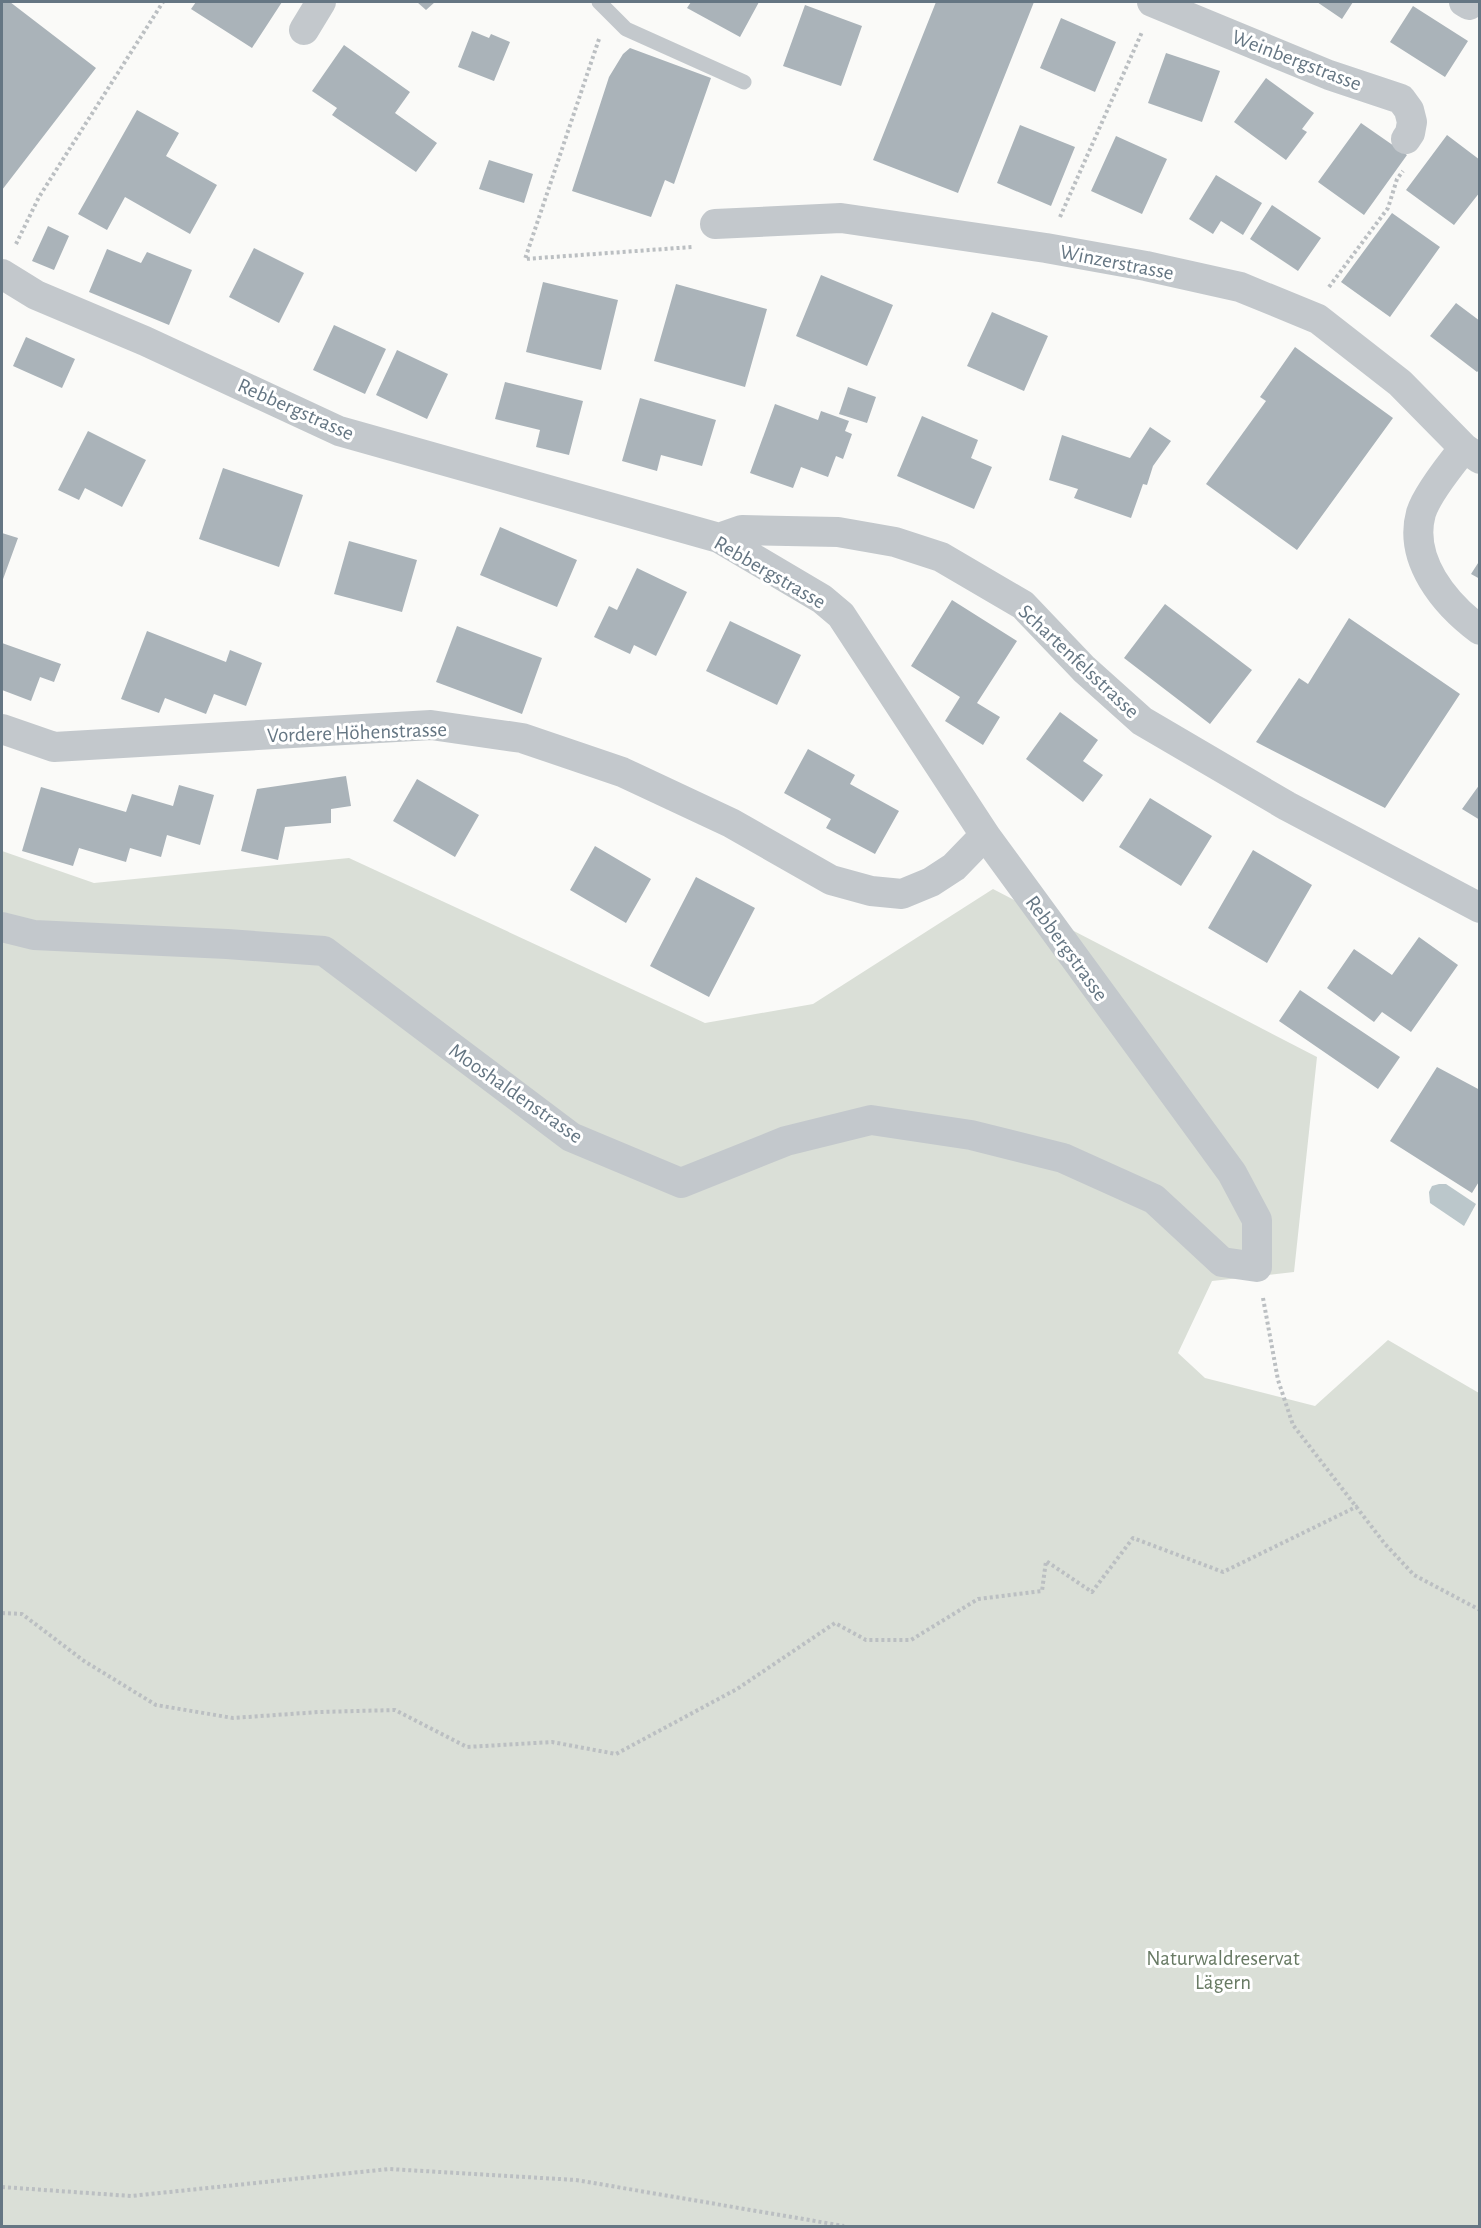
<svg xmlns="http://www.w3.org/2000/svg" width="1481" height="2228" viewBox="0 0 1481 2228" font-family="'Alegreya Sans',sans-serif">
<style>
.green{fill:#dadfd7}
.water{fill:#bbc7cb}
.building{fill:#aab3b9}
.lines{fill:none;stroke-linecap:round;stroke-linejoin:round}
.path{stroke:#bbbfc2;stroke-width:4;stroke-dasharray:3 3;stroke-linecap:butt}
.service{stroke:#c3c8cc;stroke-width:15}
.minor{stroke:#c3c8cc;stroke-width:30}
.labels{text-anchor:middle;stroke-width:6;stroke-linejoin:round;paint-order:stroke}
.street-label{font-size:21px;fill:#657683;stroke:#fff}
.park-label{font-size:21px;fill:#687a64;stroke:#fff}
</style>
<rect width="100%" height="100%" fill="#fafaf8"/>
<path class="green" d="M2,851L94,883L349,858L705,1023L813,1004L993,889L1317,1057L1294,1272L1212,1281L1178,1353L1205,1378L1315,1406L1388,1340L1479,1393V2226H2Z"/>
<path class="water" d="M1439,1184H1446L1476,1204L1464,1226L1430,1203L1429,1192L1432,1186Z"/>
<path class="building" d="M2,2H10L96,68L2,190Z
M196,2H282L252,48L191,9Z
M417,2H435L426,10Z
M691,2H759L740,37L687,8Z
M936,2H1034L958,193L873,160Z
M1317,2H1353L1342,19Z
M805,5L862,26L841,86L783,66Z
M1413,6L1468,41L1445,77L1390,42Z
M1061,18L1116,42L1095,92L1040,68Z
M472,31L489,38L491,34L510,42L494,81L458,67Z
M344,45L410,92L395,113L437,143L416,172L332,115L337,108L312,91Z
M630,48L711,78L674,184L665,180L651,217L572,191L609,77L623,54Z
M1166,53L1220,71L1202,122L1148,103Z
M1266,78L1314,113L1302,129L1307,132L1286,160L1234,122Z
M137,110L179,133L166,156L217,185L190,234L125,197L107,230L78,214Z
M1361,123L1407,155L1364,215L1318,182Z
M1020,125L1075,147L1051,206L997,183Z
M1447,135L1480,160V192L1454,225L1406,190Z
M1116,136L1167,159L1142,214L1091,191Z
M489,160L533,174L524,203L479,189Z
M1216,175L1262,203L1243,235L1221,221L1213,234L1189,219Z
M1272,205L1321,238L1298,271L1250,239Z
M1392,213L1440,247L1390,317L1341,282Z
M48,226L69,236L54,270L32,261Z
M254,248L304,273L279,323L229,297Z
M107,249L141,263L147,252L192,270L169,325L89,292Z
M821,275L893,305L867,366L796,336Z
M543,282L618,300L601,370L526,352Z
M676,284L767,309L745,387L654,361Z
M1456,303L1480,321V369L1477,372L1430,336Z
M992,312L1048,336L1024,391L967,366Z
M334,325L386,349L365,394L313,370Z
M26,337L75,359L62,388L13,366Z
M1295,347L1393,418L1297,550L1206,484L1266,401L1260,397Z
M397,350L448,374L427,419L376,395Z
M505,382L583,401L569,455L536,447L540,430L495,419Z
M848,387L876,397L867,423L839,414Z
M640,398L716,420L702,466L661,455L657,471L622,461Z
M775,404L818,420L821,411L849,421L845,431L852,434L843,459L836,456L828,477L801,467L793,488L750,473Z
M922,416L978,440L971,458L992,467L974,509L897,476Z
M1150,427L1171,441L1153,466L1147,485L1143,484L1131,518L1074,498L1078,489L1049,480L1062,435L1130,458Z
M88,431L146,460L122,507L85,488L79,500L58,490Z
M223,468L303,495L279,567L199,539Z
M500,527L577,560L557,607L480,575Z
M2,533L18,538L2,582Z
M349,541L417,560L402,612L334,594Z
M1480,560V579L1471,574Z
M637,568L687,592L656,656L634,645L630,654L594,637L609,606L617,610Z
M952,600L1017,641L977,703L1000,717L983,745L945,721L960,697L911,666Z
M1165,604L1252,670L1210,724L1124,658Z
M1349,618L1460,694L1385,808L1256,742L1299,678L1308,684Z
M730,621L801,655L777,705L706,671Z
M457,626L542,658L522,714L436,682Z
M147,631L226,662L230,650L262,663L246,706L214,694L206,714L165,698L159,713L121,699Z
M2,643L61,664L54,682L40,677L31,701L2,690Z
M1060,712L1098,740L1083,761L1103,775L1083,802L1026,759Z
M808,749L855,775L850,784L899,811L875,854L826,828L831,819L784,793Z
M346,776L351,806L331,809V823L285,827L278,860L241,851L257,789Z
M417,779L479,815L455,857L393,821Z
M1480,784V820L1462,809Z
M179,785L214,795L200,845L167,835L161,857L130,848L126,862L79,848L73,866L22,851L41,787L126,812L132,794L173,806Z
M1150,798L1212,836L1181,886L1119,847Z
M595,846L651,879L626,923L570,890Z
M1253,850L1312,885L1267,963L1208,928Z
M696,877L755,908L709,997L650,966Z
M1419,937L1458,965L1411,1032L1382,1012L1374,1022L1327,988L1354,949L1392,975Z
M1300,990L1400,1057L1378,1089L1279,1021Z
M1437,1067L1480,1090V1180L1472,1193L1390,1141Z"/>
<g class="lines">
<path class="path" d="M599,39L525,259L692,247
M1060,217L1142,32
M16,244L39,197L163,2
M1329,287L1388,208L1397,179L1403,171
M1263,1298L1278,1380L1293,1425L1385,1544L1414,1575L1480,1610
M2,1613L22,1614L84,1661L156,1705L233,1718L319,1712L395,1710L467,1747L552,1742L616,1754L737,1689L835,1623L866,1640H911L978,1599L1042,1591L1046,1561L1092,1592L1133,1538L1223,1572L1358,1506
M2,2187L131,2196L389,2169L576,2180L844,2226"/>
<path class="service" d="M599,2L626,29L744,82"/>
<path class="minor" d="M1152,2L1329,75L1401,99L1409,110L1412,122L1410,133L1406,139
M1464,2L1469,5L1472,2
M304,30L321,2
M715,224L841,218L1046,248L1146,266L1240,287L1318,319L1400,383L1464,448
M2,274L36,295L145,341L339,431L719,538L822,599L841,615L985,835L1232,1173L1257,1220V1267L1222,1262L1154,1199L1063,1158L971,1135L871,1120L786,1141L681,1183L571,1137L324,951L227,944L34,935L2,927
M1480,459L1464,448C1451,464 1427,494 1421,513C1408,560 1445,604 1480,630
M719,538L742,530L838,532L895,542L941,557L1023,605L1084,669L1142,721L1287,806L1480,908
M2,729L54,747L431,725L522,738L622,772L731,823L831,880L871,891L902,894L931,882L954,867L985,835"/>
</g>
<g class="labels">
<g class="street-label">
<text transform="translate(1297 60) rotate(21)" y="7">Weinbergstrasse</text>
<text transform="translate(1117 262) rotate(11)" y="7">Winzerstrasse</text>
<text transform="translate(296 409) rotate(24)" y="7">Rebbergstrasse</text>
<text transform="translate(770 572) rotate(30)" y="7">Rebbergstrasse</text>
<text transform="translate(1079 661) rotate(43)" y="7">Schartenfelsstrasse</text>
<text transform="translate(357 732) rotate(-2)" y="7">Vordere Höhenstrasse</text>
<text transform="translate(1067 948) rotate(54)" y="7">Rebbergstrasse</text>
<text transform="translate(516 1093) rotate(35)" y="7">Mooshaldenstrasse</text>
</g>
<g class="park-label">
<text x="1223" y="1965">Naturwaldreservat<tspan x="1223" dy="24">Lägern</tspan></text>
</g>
</g>
<rect width="1481" height="2228" fill="none" stroke="#657683" stroke-width="6"/>
</svg>
